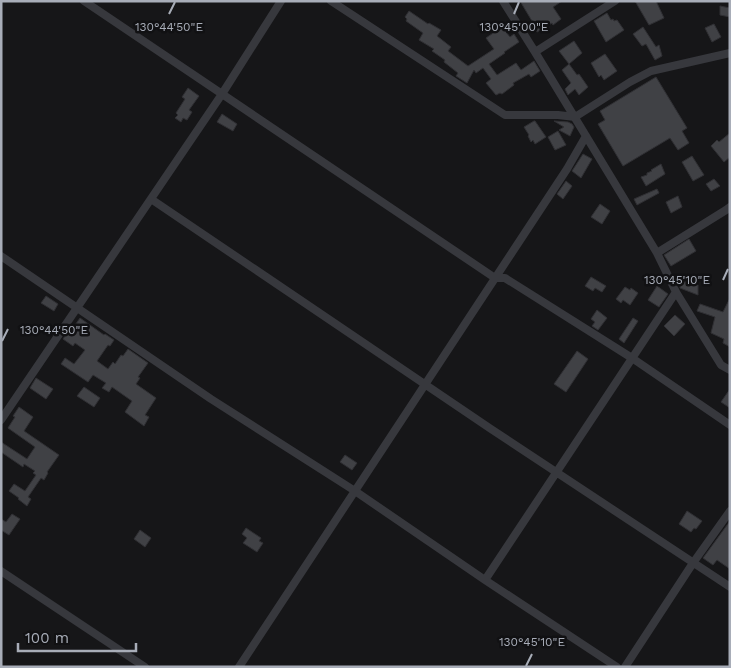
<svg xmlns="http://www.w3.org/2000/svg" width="731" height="668" viewBox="0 0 731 668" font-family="'Work Sans',sans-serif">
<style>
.building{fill:#404145;stroke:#303034}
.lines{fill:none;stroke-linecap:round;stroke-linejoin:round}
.street{stroke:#37383d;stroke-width:8}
.ticks{fill:none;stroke:#a8adb8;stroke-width:2}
.ticks-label{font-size:12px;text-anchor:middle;fill:#a8adb8;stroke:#111113;stroke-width:5;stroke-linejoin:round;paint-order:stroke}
</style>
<rect width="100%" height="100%" fill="#161618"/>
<path class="building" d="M520,1H562L553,7L561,19L553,25L552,23L537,32L533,27L535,26Z
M635,1H656L664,18L649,25Z
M720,6L730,8V17L720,15Z
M409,11L428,24L429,23L441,30L437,36L451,47L448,51L468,66L494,49L486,38L502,27L510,37L514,34L519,42L504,52L505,53L489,64L497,75L516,63L521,70L534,61L540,71L531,77L529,74L513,83L514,85L502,94L500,93L496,95L486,83L491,79L483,68L476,73L474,70L467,83L456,76L458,73L444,62L445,60L432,51L434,49L419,40L423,33L406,21L407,19L405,17Z
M607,13L611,20L613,19L614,21L617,20L624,30L606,42L594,21Z
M714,24L721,37L712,42L705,28Z
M643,27L656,47L659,45L662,56L655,60L646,44L642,46L633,34Z
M574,41L582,53L569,64L559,51Z
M605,54L617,71L604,80L601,75L599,77L591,63Z
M569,64L577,75L579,74L588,87L579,95L575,89L568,95L565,89L571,83L562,70Z
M656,77L687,128L682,131L689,143L678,150L670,138L623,166L598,124L605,120L600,111Z
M188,88L199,96L189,110L192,112L187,120L183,118L181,122L175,118L178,115L176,113L185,99L182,97Z
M222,114L237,124L233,131L217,122Z
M534,121H535L546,137L535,144L533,140L531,142L528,136L529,135L524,127Z
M554,121L568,122L572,124L574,127L570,136L559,130L564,127Z
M558,131L566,145L555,150L548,137Z
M730,133V157L724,162L711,146L717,140L719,142Z
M583,154L592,159L581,178L572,171Z
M692,156L704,175L693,181L682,162Z
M661,164L665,174L646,186L641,177L647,175V173L652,171L651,170Z
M714,179L720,186L711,191L706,184Z
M566,181L572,186L563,199L557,194Z
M657,189L659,193L637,205L634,199Z
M678,196L682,207L671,213L666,202Z
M600,204L610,211L602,224L591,217Z
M689,239L696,251L671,266L664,255Z
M591,277L606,286L602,292L595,288L593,291L585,286Z
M680,280L698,285V295L680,288Z
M657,286L668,294L659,307L648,300Z
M625,287L630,290L631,288L638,293L630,305L623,300L621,303L616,299Z
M46,296L58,304L54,311L41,303Z
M730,298V347L723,343L724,339L711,333L715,317L697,311L700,304L723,312Z
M597,310L607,318L598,330L592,326L595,322L591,319Z
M675,315L685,324L674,336L664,326Z
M80,318L104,335L105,334L114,340L110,346L108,345L97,361L108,369L113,362L115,364L121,355L123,356L128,349L148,363L138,377L140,378L136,384L156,398L145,415L149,417L144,426L125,412L132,401L112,387L109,392L102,388L106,383L93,375L88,382L61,364L65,358L74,364L85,350L75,343L73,346L63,339L69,330L71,331Z
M633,318L638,321L624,343L619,339Z
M577,351L588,359L566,392L554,384Z
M36,378L53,389L46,399L30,388Z
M84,387L100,398L94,407L77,396Z
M730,389V408L721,402Z
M19,407L33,417L24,431L59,455L47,472L48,473L44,480L41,478L28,497L31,499L27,506L18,499L19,498L9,491L14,484L25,491L36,475L33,473L35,471L24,464L23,467L1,452V442L27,459L35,447L8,428L15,417L13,416Z
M345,455L357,463L352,470L340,462Z
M687,511L702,521L696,529L694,528L691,532L679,524Z
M12,514L20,519L9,535L1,530V519L6,522Z
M730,521V569L717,560L713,565L703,558Z
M246,528L261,538L259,541L263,543L257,552L243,543L247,538L242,534Z
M140,530L151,538L145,547L134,539Z"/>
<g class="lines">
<path class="street" d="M84,1L495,278H505L632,358L730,425
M331,1L505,115H558L575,117L630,82L651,71L730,53
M503,1L535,52L657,253L676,292L721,365L730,370
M535,52L615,1
M151,199L491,429L730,587
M657,253L726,210L730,207
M1,256L211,399L355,491L485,580L617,667
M1,420L222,94L281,1
M1,571L145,667
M485,580L676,292
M239,667L567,169L586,136
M625,667L693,563L730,511"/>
</g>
<path class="ticks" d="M169,14L175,2M514,14L519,2M723,280L728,269M2,341L8,329M526,666L532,654"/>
<g class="ticks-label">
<text x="169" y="31">130°44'50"E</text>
<text x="514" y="31">130°45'00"E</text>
<text x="677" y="284">130°45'10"E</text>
<text x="54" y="334">130°44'50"E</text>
<text x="532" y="646">130°45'10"E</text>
</g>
<rect width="731" height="668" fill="none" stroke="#a8adb8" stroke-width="5"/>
<path d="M18 643v8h118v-8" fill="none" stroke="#a8adb8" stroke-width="2.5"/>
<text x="25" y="643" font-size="15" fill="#a8adb8" stroke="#111113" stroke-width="4" paint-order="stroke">100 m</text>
</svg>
